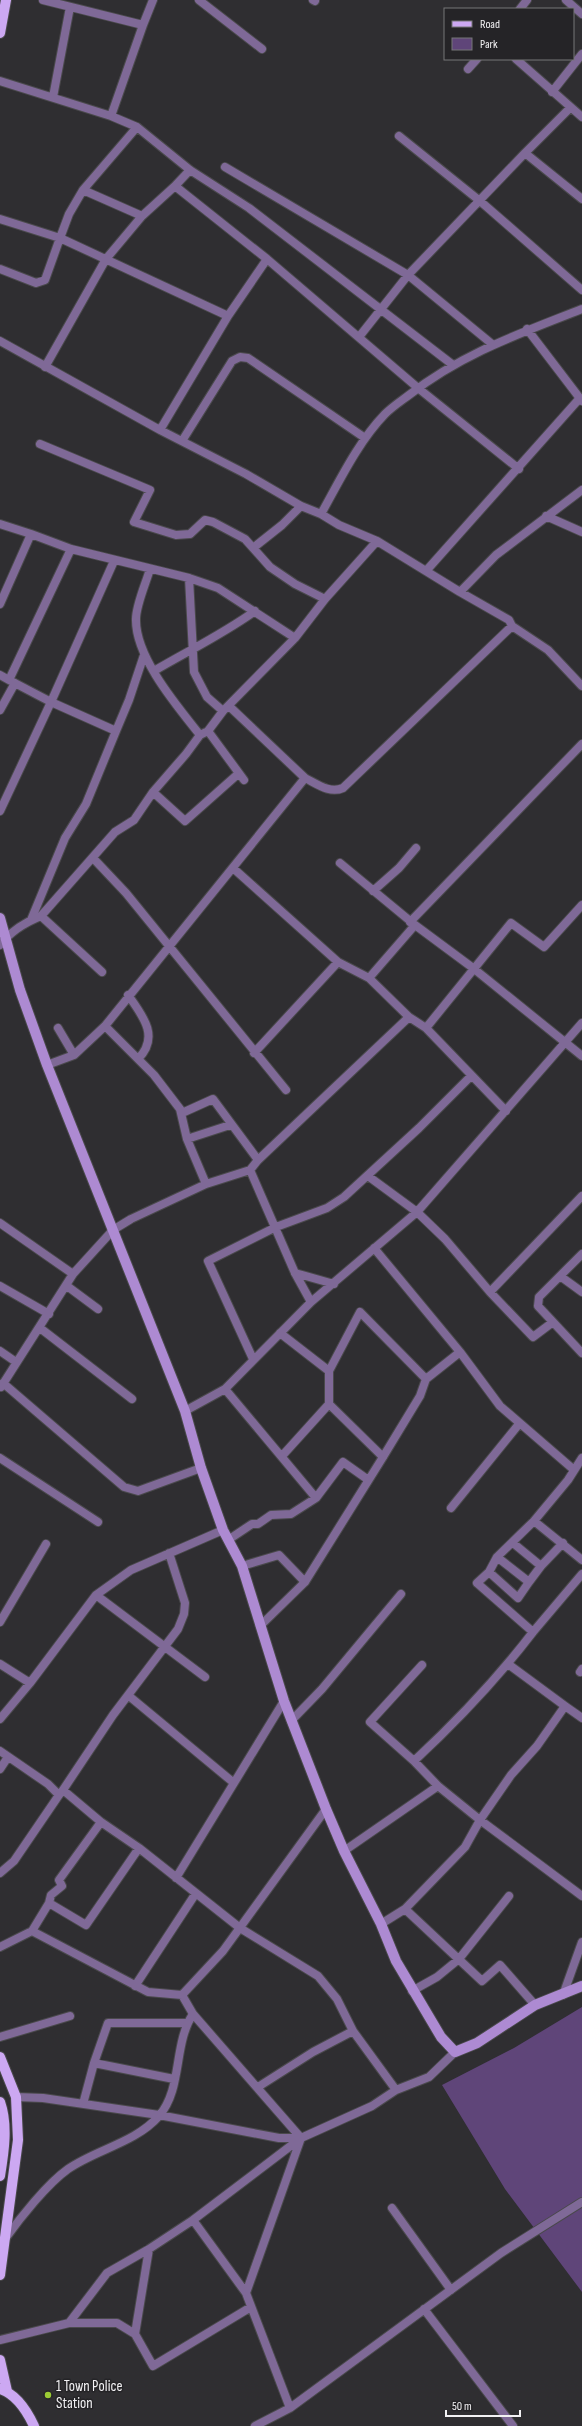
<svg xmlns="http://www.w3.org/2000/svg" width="582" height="2426" viewBox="0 0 582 2426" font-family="'Sofia Sans Condensed',sans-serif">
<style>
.green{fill:#5f4579}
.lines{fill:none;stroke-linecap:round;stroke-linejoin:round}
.street-casing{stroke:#4a494c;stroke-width:10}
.secondary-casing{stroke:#4a494c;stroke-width:12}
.primary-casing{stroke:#4a494c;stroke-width:12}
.street{stroke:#7f6997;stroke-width:8}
.secondary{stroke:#ad8ad2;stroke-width:10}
.primary{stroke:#cca8f2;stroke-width:10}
.poi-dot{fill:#9bcb34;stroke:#252427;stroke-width:1.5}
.labels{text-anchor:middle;stroke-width:3;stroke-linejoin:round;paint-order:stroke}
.poi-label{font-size:15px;fill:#f3f2f4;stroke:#252427;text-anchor:start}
</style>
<rect width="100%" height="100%" fill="#2f2e31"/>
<path class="green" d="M582,2007V2292L505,2189L442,2085L514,2048Z"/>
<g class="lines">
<defs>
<path id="street" d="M43,0L143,25L111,116
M199,0L262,49
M313,0L315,1
M566,0L582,14
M520,9L527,0
M143,25L153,0
M516,59L582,117
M468,69L477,59
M0,81L111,116L137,127L190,170L249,208L453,365
M552,92L582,54
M53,97L70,7
M399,136L480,201L582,290
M525,153L570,108
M225,167L408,275L492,344
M175,186L190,170
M83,190L142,216
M0,219L60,238L69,214L83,190L137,127
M267,259L418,388L519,469
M0,269L36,283L45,280L60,238L228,316
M527,329L582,401
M359,337L408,275L525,153L582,199
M0,341L160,430L246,474L301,506L321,514L339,525L377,541L460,592L509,620L512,626L548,650L582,686
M45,367L106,259L142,216L175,186L267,259L228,316L160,430
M182,441L232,361L240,357L248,358L365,438
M40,444L150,490L134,522L176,535L190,534L205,520L213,522L245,539L270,567L295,584L325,599
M321,514C340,480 358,442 385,414C392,407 401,401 409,395C463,353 519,334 582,309
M546,516L582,532
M0,524L31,534
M253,548L282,525L301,506
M150,569C146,583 136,605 136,619C135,657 177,706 200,735
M426,571L580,398
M189,578L194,672L207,697L223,711
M460,592L496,555L582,490
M0,604L31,534L71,549L189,578L218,588L295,638
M154,671C188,651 223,634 255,611
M0,675L9,680L71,549
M9,680L51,702L114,561
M0,710L15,683
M116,731L129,700L144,655
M208,731L244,780
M305,778C317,784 330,794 343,788L512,626
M153,792L185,821L238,774
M0,811L51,702L116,731L86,804L65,838L31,920
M93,858L126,893L286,1090
M340,863L415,925L473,968L582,1056
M233,868L338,962L369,978L409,1017L426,1028L506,1111
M373,891L399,868L416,848
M41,916L102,972
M410,922L582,744
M0,945C10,932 26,922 41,916L115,832L134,820L153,792L186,754L200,735L208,731L223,711L295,638L325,599L377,541
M369,978L415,925
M128,995C143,1016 160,1037 138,1059
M105,1026L154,1075L180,1109L187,1139L206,1184
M58,1028L74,1055
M426,1028L511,923L544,947L582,905
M254,1053L338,962
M47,1065L74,1055L105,1026L305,778L229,706
M182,1113L213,1099L258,1160
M187,1139L230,1125
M250,1170L295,1273L311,1302
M368,1176L417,1212L445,1239L490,1292L582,1196
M0,1223L73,1274L1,1387
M295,1273L334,1284
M73,1274L113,1230L131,1219L206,1184L250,1170L258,1160L409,1017
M560,1276L582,1254
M0,1286L49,1314
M67,1286L98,1309
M490,1292L533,1337L553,1322L582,1353
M553,1322L538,1306L539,1297L560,1276L582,1292
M40,1328L132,1399
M280,1333L329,1371V1404L282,1456
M0,1351L16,1362
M460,1352L500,1406L573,1469
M253,1359L208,1261L276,1227L327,1208L344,1197L419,1128L471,1076
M329,1371L360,1312L426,1379L460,1352L374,1248
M3,1383L124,1487L138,1491L201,1468
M225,1389L316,1498L343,1462L367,1479
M329,1404L383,1457
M185,1411L225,1389L311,1302L417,1212L582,1023
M0,1458L98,1522
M582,1458L568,1480L534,1521L497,1557L489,1572L477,1583L533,1632L582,1574
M451,1508L519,1424
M534,1521L582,1560
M228,1540L252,1524H258L271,1515L291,1514L316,1498
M513,1543L541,1566
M497,1557L529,1582L541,1566L563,1543
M242,1566L279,1555L305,1582
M489,1572L518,1598L529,1582
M96,1595L205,1677
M0,1622L46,1544
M260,1626L305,1582L383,1457L420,1396L426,1379
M0,1664L30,1683L96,1595L131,1570L223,1530
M508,1664L565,1706
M580,1672L582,1669
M129,1696L234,1783L284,1701
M0,1719L30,1683
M291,1721L322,1689L401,1594
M0,1751L48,1784L59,1795L63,1790L101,1822L139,1848L240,1928L318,1976L337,1999L353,2031L396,2090
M414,1761L370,1722L422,1665
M0,1769L8,1757
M438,1786L414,1761C457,1721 497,1679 533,1632
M63,1790L113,1715L178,1629L184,1614L185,1603L169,1553
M344,1851L438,1786L480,1820L582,1896
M0,1873L14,1861L59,1795
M176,1878L234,1783
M49,1903L51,1895L62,1886L59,1880L101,1822
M405,1909L482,1981L500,1965L535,2005
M381,1924L405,1909L465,1847L480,1820L511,1775L537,1746L565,1706L582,1718
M32,1931L49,1903L86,1925L139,1848
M0,1947L32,1931L148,1992L182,1995L193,2014
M135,1986L196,1893
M412,1991L437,1977L459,1959L509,1896
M182,1995L223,1951L326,1809
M563,1995L582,1942
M0,2037L70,2016
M94,2063L108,2023H187
M258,2087L313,2052L353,2031
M16,2097L43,2098L159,2115L279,2138H301L372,2106L396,2090L429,2077L455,2052
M83,2104L94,2063L174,2079
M392,2208L451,2290
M5,2239C20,2218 47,2184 68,2169C97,2149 135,2143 159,2116C183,2088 173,2044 193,2014L301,2138
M246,2293L301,2138L193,2220L246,2293L290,2408
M424,2309L513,2426
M69,2323H117L135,2334L149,2249L193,2220
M135,2334L153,2366L251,2307
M0,2340L69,2323L107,2273L149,2249
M255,2426L290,2408L501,2253L582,2202"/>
<path id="secondary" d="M0,918L20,990L47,1065L185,1411L201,1468L223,1530L242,1566L284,1701L326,1809L344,1851L381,1924L396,1961L441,2037L455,2052L477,2043L535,2005L582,1986"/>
<path id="primary" d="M0,33L6,0
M0,2057L16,2097L18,2140L0,2275
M0,2102C8,2125 4,2151 0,2176
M0,2360L7,2391
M0,2389C16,2394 27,2411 34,2426"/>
</defs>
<use href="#street" class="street-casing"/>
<use href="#secondary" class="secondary-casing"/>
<use href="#primary" class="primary-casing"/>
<use href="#street" class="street"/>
<use href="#secondary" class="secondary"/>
<use href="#primary" class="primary"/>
</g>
<circle class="poi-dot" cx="48" cy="2395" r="4"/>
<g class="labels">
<g class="poi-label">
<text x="56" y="2391">1 Town Police<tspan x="56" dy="17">Station</tspan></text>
</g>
</g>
<rect x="444" y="8" width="130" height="52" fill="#252427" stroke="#777679"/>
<rect x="452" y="21" width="20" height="6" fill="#cca8f2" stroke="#777679"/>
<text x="480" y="28" font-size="12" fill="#f3f2f4">Road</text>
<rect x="452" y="38" width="20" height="12" fill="#5f4579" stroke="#777679"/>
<text x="480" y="48" font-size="12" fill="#f3f2f4">Park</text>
<path d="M446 2410v6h74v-6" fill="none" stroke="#f3f2f4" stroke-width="2"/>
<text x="452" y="2410" font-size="12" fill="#f3f2f4" stroke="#252427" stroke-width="3" paint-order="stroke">50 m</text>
</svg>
